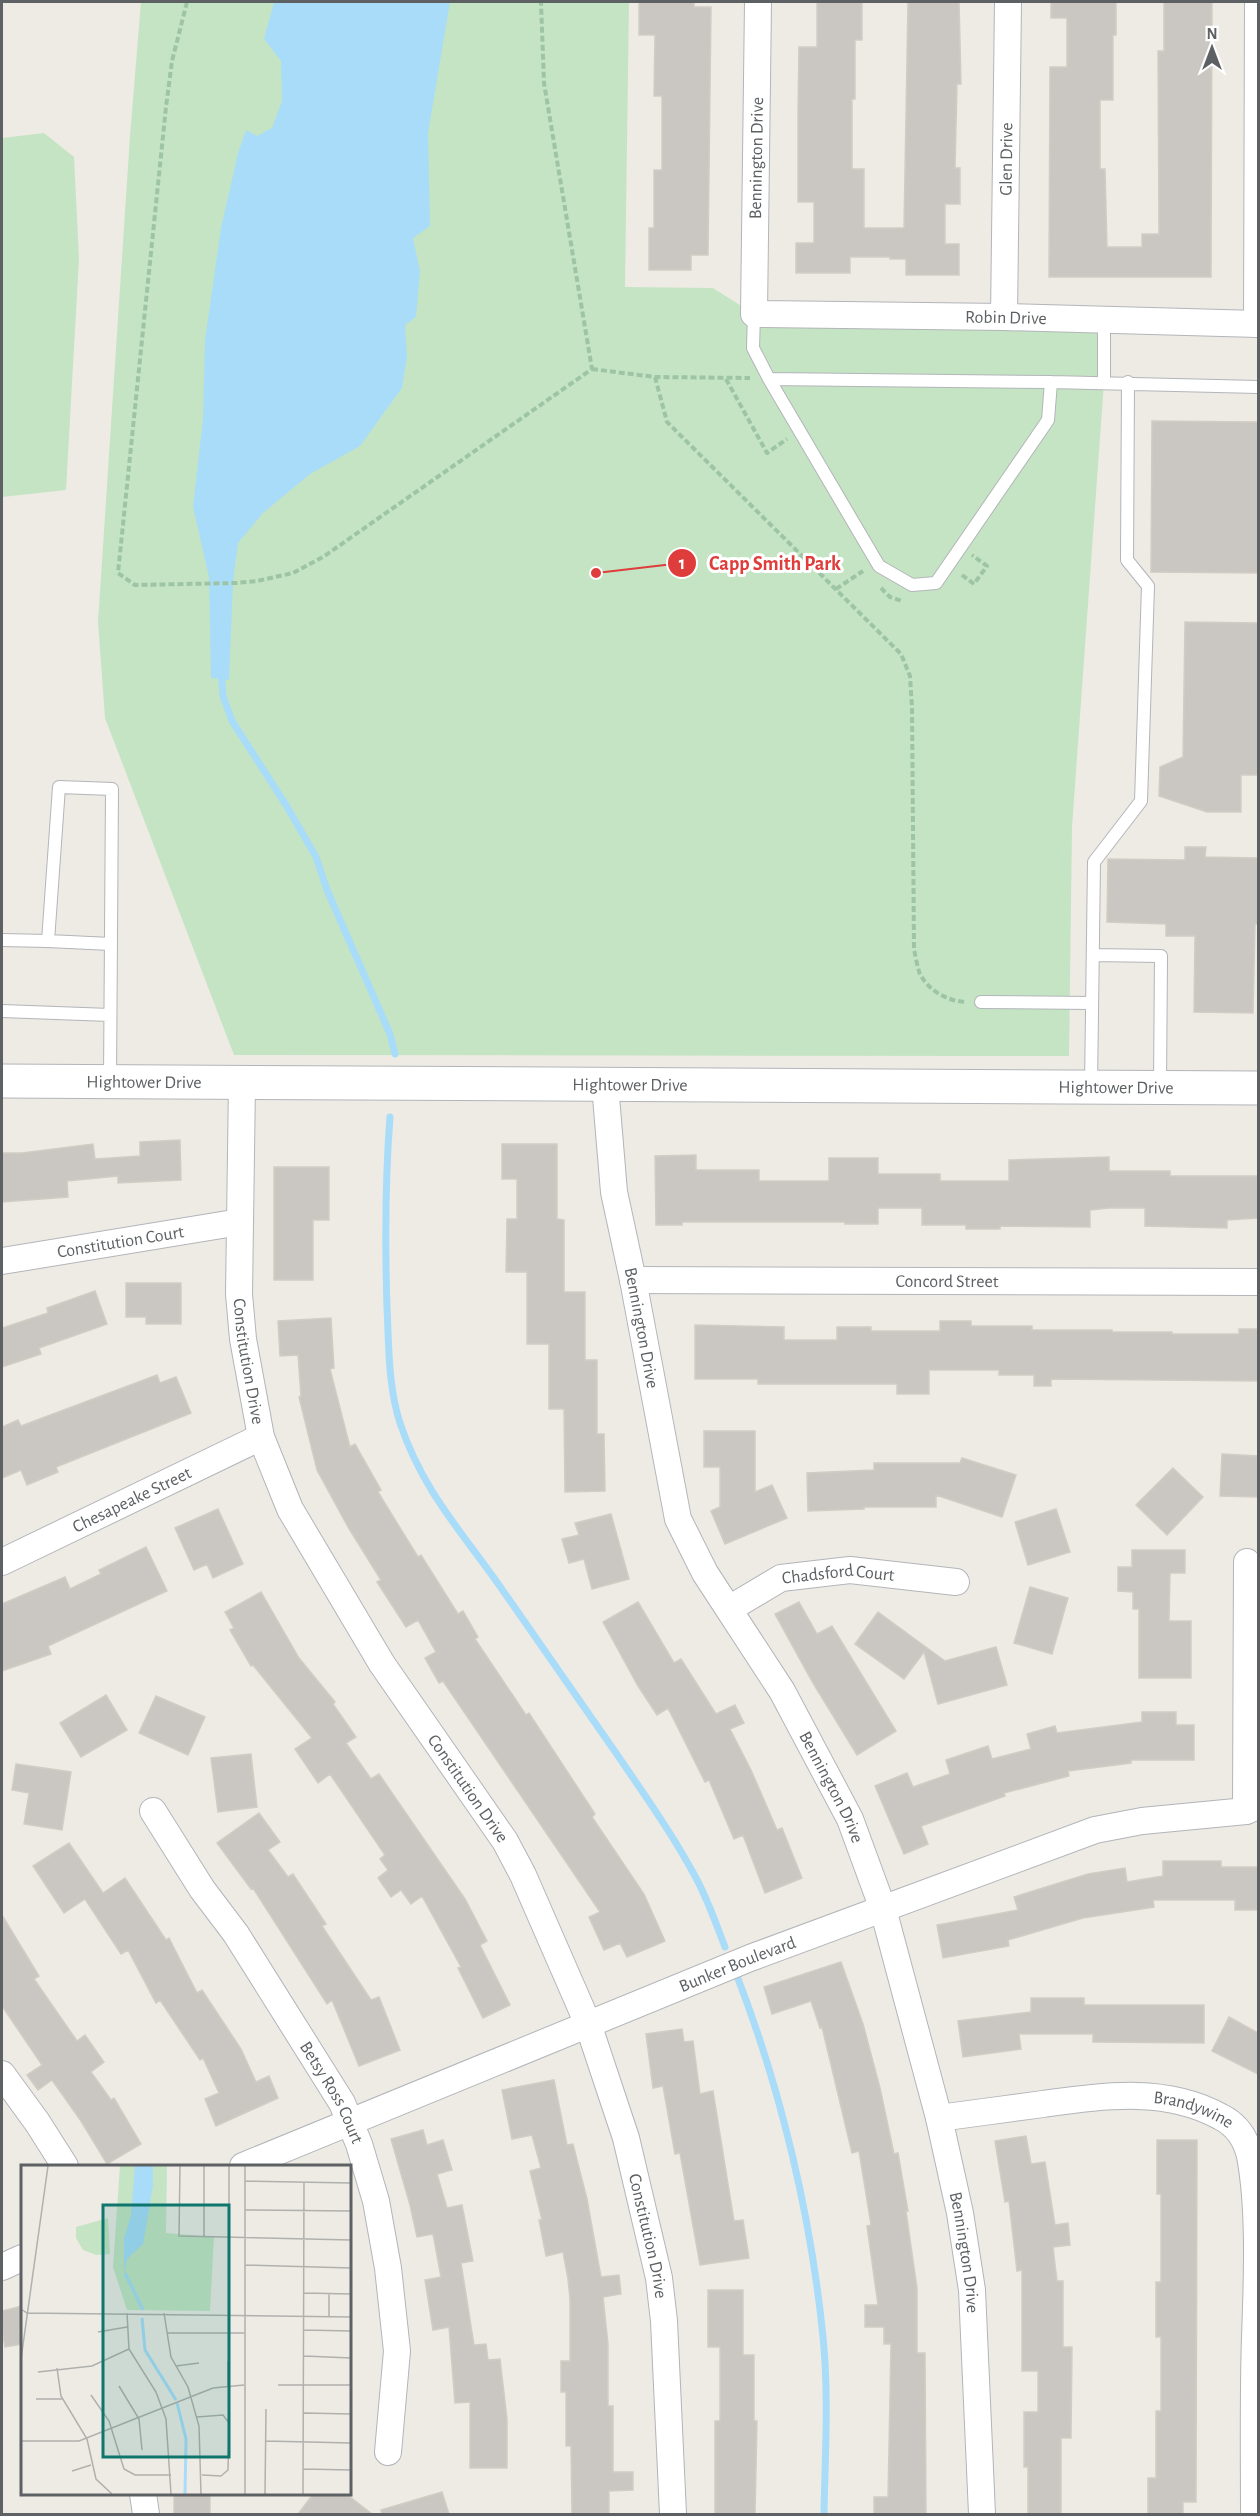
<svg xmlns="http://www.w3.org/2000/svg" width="1260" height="2516" viewBox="0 0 1260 2516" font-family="'Alegreya Sans',sans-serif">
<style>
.green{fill:#c5e4c3}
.water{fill:#a9dcf9}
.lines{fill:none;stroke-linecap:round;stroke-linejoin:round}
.stream{stroke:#a9dcf9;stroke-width:7}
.building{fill:#cac6c1;stroke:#d2cdc4;stroke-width:1.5}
.service-casing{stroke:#b2b5b9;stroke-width:14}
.minor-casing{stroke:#b2b5b9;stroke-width:28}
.secondary-casing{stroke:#b1b5b9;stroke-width:35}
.path{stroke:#9dc5a5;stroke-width:4;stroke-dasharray:6 3;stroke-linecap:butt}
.service{stroke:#fff;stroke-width:12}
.minor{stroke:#fff;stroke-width:26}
.secondary{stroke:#fff;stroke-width:33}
.labels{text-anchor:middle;stroke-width:6;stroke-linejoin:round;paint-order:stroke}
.street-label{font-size:18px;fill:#5d6164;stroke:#fff}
.inset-river{fill:none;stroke:#a9dcf9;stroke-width:3}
.inset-road{fill:none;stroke:#b0b0ad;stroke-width:1.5}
.view{fill:#0f766e;fill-opacity:0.15;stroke:#0f766e;stroke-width:3}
.inset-edge{fill:none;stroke:#5d6164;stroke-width:3}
.leader{fill:none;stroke:#de3d3b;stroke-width:2}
.callout-dot{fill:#de3d3b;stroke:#fff;stroke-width:2}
.mark-label{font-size:18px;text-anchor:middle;font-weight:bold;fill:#fff}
.callout-label{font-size:20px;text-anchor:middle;font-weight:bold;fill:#de3d3b;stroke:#fff;stroke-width:6;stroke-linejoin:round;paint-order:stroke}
</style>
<rect width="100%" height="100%" fill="#eeebe5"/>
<path class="green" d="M141,2H629L625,287L713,288L754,314L1104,320V382L1072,827L1069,1056L234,1055L105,718L98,622L130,136Z
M44,133L74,157L79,259L66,490L2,497V138Z"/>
<path class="water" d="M274,2H450L428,133L430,226L413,238L420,271L416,317L405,325L407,356L402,388L360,446L310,474L263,513L238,543L233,582L229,680L211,678L209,577L193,507L203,419L205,340L221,228L238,153L246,130L257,136L272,128L282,101L281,61L264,39Z"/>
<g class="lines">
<path class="stream" d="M221,670L223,696L232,721L286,805L316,857L327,890L390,1034L395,1054
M390,1117C385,1181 385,1244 387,1308C389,1346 388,1386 400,1423C422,1489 460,1530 499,1585C538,1641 577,1697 616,1753C644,1794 673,1835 696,1878C708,1900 716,1924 725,1947
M737,1976C781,2090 811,2216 823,2337C829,2396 825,2456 824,2514"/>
</g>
<path class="building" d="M639,2H694V7H711L708,255H691V270H649V228H654V170H662V96H654L655,35H639Z
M817,2H862V40H855V99H852V169H864V228H904L908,2H959L961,84H957L955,168H960V204H945V244H959V275H906V259H890V257H850V273H796V243H814V202H798V111L799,47H817Z
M1051,2H1116V35H1113V100H1100V169H1105L1107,247H1142V234H1159L1158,51H1164V2H1212L1211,277H1049L1050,67H1067V18H1051Z
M1152,421L1258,422V573L1151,572Z
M1185,622L1258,623V775H1241V812H1207L1159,796L1160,767L1183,757Z
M1185,847H1206L1205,857L1258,858V924H1255L1253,1013L1194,1012L1195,936H1166V924L1107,922L1108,859L1185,860Z
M180,1140L181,1180L118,1183V1176L67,1181L68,1197L2,1202V1153H22L93,1144L95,1159L140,1156V1142Z
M502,1144H557V1219L564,1220V1292H585V1360H597V1434H604L605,1491L565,1492L564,1409H549V1344H527V1272H506L507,1219H517V1179H502Z
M696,1155V1170H759V1181H829V1158H878V1174H940V1181H1009V1160L1109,1157V1171H1170V1176H1258V1218L1227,1220V1228L1145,1226V1208H1109L1090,1210V1227L1000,1226V1229H966V1225H922V1208H878V1224H845V1222H682V1225H656L655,1156Z
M274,1167H329V1220H313V1280H274Z
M126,1283H181V1324H146V1317H126Z
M95,1291L107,1324L39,1348L41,1354L2,1367V1328L48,1313L47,1308Z
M331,1318L334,1368L330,1369L350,1447L355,1444L381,1490L378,1492L418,1557L421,1555L458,1614L463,1611L478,1637L475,1639L526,1715L529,1713L595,1814L592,1817L644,1894L665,1941L627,1957L620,1943L604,1950L589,1917L600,1912L443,1681L439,1683L425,1658L436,1652L418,1620L406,1627L377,1582L381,1580L348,1527L317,1470L299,1397L301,1396L298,1355L280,1356L278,1321Z
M940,1321H971V1326H1032V1330H1112V1332H1172V1334H1239V1329H1258V1381L1051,1379V1386H1034V1375H999V1370H929V1394H897V1384H758V1379H695V1325L784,1327V1340H837V1327H871V1331H940Z
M157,1375L160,1383L176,1377L191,1413L56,1467L58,1472L27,1485L21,1470L2,1478V1427L18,1420L21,1426Z
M704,1431H755V1492L772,1485L787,1518L725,1544L711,1511L720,1507V1467H704Z
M1222,1454L1258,1456V1497L1220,1496Z
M962,1458L1016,1475L1002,1517L936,1495V1507H864V1509L808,1511L807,1473L874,1470V1463H960Z
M1173,1468L1203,1497L1167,1535L1136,1505Z
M218,1509L243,1564L213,1578L207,1564L194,1570L175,1528Z
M1056,1509L1070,1552L1028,1565L1015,1522Z
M611,1514L629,1579L592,1589L584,1559L569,1563L562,1539L579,1535L575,1523Z
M146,1547L167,1591L48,1646L51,1654L2,1671V1604L65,1577L70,1589L101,1574L99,1570Z
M1132,1550H1185V1573H1170L1169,1621H1191V1678H1139V1609H1133V1592L1118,1591V1567H1132Z
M1030,1587L1068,1598L1052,1654L1014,1643Z
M261,1592L299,1658L335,1702L333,1704L356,1737L346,1743L371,1779L379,1774L465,1899L487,1941L480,1945L510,2005L483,2018L458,1968L461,1967L422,1896L411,1904L401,1890L391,1897L378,1878L388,1870L380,1859L385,1855L330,1774L318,1783L295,1749L312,1738L253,1665L251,1666L230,1630L234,1628L225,1612Z
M638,1602L674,1663L681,1659L716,1714L735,1705L744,1723L730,1729L751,1770L777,1830L782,1828L802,1878L765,1893L743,1835L734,1839L709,1780L705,1782L668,1708L657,1715L638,1686L603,1622Z
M799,1602L817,1634L832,1626L896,1731L857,1755L813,1683L775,1614Z
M878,1612L945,1661L996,1647L1007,1685L938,1704L924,1652L904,1679L855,1644Z
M106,1695L127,1730L81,1757L60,1723Z
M156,1696L205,1717L188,1755L139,1733Z
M1142,1712H1176V1725H1194V1760H1131V1763L1068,1771L1069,1776L1004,1793L1005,1796L921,1826L928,1844L904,1854L875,1786L907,1773L913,1787L950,1774L946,1760L988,1746L992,1759L1031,1749L1027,1734L1055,1726L1057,1733L1142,1722Z
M251,1754L257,1807L218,1812L211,1758Z
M16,1764L71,1772L62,1830L24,1824L29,1793L12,1790Z
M259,1813L280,1842L268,1850L288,1877L293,1874L326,1924L322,1926L371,2000L379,1997L400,2050L359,2066L332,2000L327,2004L253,1888L251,1889L217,1843Z
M69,1843L103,1893L125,1878L166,1940L169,1938L197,1993L202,1990L241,2049L256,2082L269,2076L278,2098L216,2126L205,2099L219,2093L203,2058L200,2060L160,2000L156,2003L128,1950L121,1954L85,1899L64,1913L33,1866Z
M1163,1861H1221V1867H1258V1910H1235V1900H1153L1154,1907L1083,1918L1008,1940L1009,1946L943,1958L937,1925L1018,1910L1014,1897L1088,1874L1125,1868L1127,1882L1163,1876Z
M2,1915L39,1976L34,1979L77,2041L85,2035L104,2062L91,2072L111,2100L114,2098L141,2144L107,2164L81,2121L52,2080L38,2090L27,2075L42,2065L2,2006Z
M841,1962L863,2024L880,2088L894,2154L898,2153L908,2211H906L917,2288V2353H925L926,2514H874V2497H888L891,2344H884V2327H865V2305H878L867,2226L871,2225L859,2151L852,2153L822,2027L820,2028L811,2001L772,2014L764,1987Z
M1031,1998H1084V2005H1204V2043L1093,2042V2034H1019L1021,2049L963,2057L958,2021L1031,2012Z
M1229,2017L1258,2033V2074L1212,2051Z
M682,2029L684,2042L693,2041L700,2094L713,2091L734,2221L743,2220L749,2258L700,2265L680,2153L675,2154L663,2086L653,2088L646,2034Z
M554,2080L567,2145L573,2144L587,2199L601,2277L619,2275L621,2294L603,2297L608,2344V2406H613V2472H633V2490L609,2491V2514H572L571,2446H566V2392H561V2361H570V2299L568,2279L563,2252L546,2256L539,2220H542L530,2171L541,2168L532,2135L512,2139L502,2090Z
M423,2130L427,2145L443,2140L452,2170L437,2174L447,2208L462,2205L473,2261L461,2263L474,2345L486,2344L488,2360L500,2359L507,2419V2468H470V2402L455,2403L449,2327L433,2330L425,2280L441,2277L433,2234L417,2237L410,2205L391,2139Z
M1026,2136L1031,2164L1045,2162L1055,2225L1068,2223L1070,2245L1053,2247L1057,2281H1063V2347H1072L1071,2438H1061V2514H1028V2467H1024V2412H1038V2371H1022V2270L1017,2271L1009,2201L1005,2202L995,2141Z
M1157,2140H1197L1196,2502H1183V2514H1148V2478H1156V2411H1161V2337H1156V2282H1161V2194H1157Z
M708,2290H743V2355H754V2421H757L755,2514H715V2421H720V2347H708Z
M22,2306V2344L5,2347L2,2330V2311Z
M442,2492L449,2514H382L381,2510Z
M174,2493H210V2514H174Z
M314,2493H345L372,2514H298Z"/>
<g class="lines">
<defs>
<path id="service" d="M754,314L753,348L769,379L879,566L912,585L936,583L1048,420L1051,382L769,379
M1051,382L1258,387
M1104,382V320
M2,940L48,941L59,787L112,789L110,1080
M48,941L111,944
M1093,955L1161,956L1160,1087
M981,1002L1092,1003
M2,1011L110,1015
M1091,1087L1094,862L1141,801L1148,586L1127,560L1128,382"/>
<g id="minor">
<path id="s1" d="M758,2L754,314L1004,317L1258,324"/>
<path id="s2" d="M1004,317L1008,2"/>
<path d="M1257,324L1258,2"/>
<path id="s3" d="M242,1083L239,1294L243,1339L261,1437L290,1509L382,1664L505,1841L523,1875L588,2024L626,2138L659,2278L664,2321L673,2514"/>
<path id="s4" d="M605,1085L614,1192L633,1280L678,1519L705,1573L782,1691L850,1819L883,1909L939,2118L960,2213L972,2290L982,2514"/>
<path id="s5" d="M2,1261L240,1222"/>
<path id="s6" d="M633,1280L1258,1282"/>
<path id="s7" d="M2,1562L261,1437"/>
<path id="s8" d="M729,1609L781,1578L850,1570L956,1582"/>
<path id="s9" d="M153,1811L202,1889L236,1934L342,2103L359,2144L376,2201L388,2268L397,2351L388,2452"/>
<path d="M1246,1811L1247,1562"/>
<path d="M2,2074L37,2122L65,2166"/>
<path id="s10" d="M939,2118C974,2113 1008,2109 1043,2104C1102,2096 1166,2086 1221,2117C1237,2125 1246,2139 1250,2156C1260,2210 1257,2281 1255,2337C1253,2396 1254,2455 1254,2514"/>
<path id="s11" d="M243,2166L750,1958L1095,1830L1142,1821L1246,1811L1258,1806"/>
<path d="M2,2267L22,2258"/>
<path d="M143,2494L146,2514"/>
</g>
<g id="secondary">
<path id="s12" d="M2,1081L1258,1088"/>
</g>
</defs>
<use href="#service" class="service-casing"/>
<use href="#minor" class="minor-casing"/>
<use href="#secondary" class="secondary-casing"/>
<path class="path" d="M187,2L172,61L166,107L118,573L135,585L236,583L257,581L293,573L323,557L592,369L544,83L541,2
M592,369L655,377L750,378
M655,377L667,422L901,654L910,676L912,708L914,950C916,957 917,967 920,974C929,991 947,1001 966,1002
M726,379L767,453L787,439
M962,575L974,584L987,566L972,555
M881,588L890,597L902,601
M836,589L863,571"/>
<use href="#service" class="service"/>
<use href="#minor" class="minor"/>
<use href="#secondary" class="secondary"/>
</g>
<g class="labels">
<g class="street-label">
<text transform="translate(756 158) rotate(-89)" y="6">Bennington Drive</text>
<text dy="6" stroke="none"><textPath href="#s2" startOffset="158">Glen Drive</textPath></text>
<text dy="6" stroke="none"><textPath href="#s1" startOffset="564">Robin Drive</textPath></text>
<text dy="6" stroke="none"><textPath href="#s12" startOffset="142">Hightower Drive</textPath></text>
<text dy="6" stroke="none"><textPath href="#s12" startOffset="628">Hightower Drive</textPath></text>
<text dy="6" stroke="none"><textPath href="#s12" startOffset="1114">Hightower Drive</textPath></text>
<text dy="6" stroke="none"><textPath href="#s5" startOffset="120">Constitution Court</textPath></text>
<text dy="6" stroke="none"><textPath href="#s6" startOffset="314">Concord Street</textPath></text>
<text dy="6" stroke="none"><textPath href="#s4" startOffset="246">Bennington Drive</textPath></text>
<text dy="6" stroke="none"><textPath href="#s3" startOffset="279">Constitution Drive</textPath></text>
<text dy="6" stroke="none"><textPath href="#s7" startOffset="144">Chesapeake Street</textPath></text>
<text dy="6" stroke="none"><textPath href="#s8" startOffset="118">Chadsford Court</textPath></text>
<text dy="6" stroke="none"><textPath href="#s4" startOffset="750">Bennington Drive</textPath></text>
<text dy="6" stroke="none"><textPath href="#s3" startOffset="765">Constitution Drive</textPath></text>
<text dy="6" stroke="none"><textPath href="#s11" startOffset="534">Bunker Boulevard</textPath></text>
<text dy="6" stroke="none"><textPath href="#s9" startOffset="334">Betsy Ross Court</textPath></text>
<text dy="6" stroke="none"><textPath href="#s10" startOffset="258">Brandywine</textPath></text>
<text dy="6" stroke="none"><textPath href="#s3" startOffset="1251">Constitution Drive</textPath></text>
<text dy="6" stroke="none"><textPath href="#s4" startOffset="1236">Bennington Drive</textPath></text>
</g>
</g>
<g transform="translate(21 2165)">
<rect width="330" height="330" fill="#eeebe5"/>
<path d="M99,1H146L145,68L193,72L189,146L106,145L92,102ZM87,53L89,89L75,90L62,85L55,73V62Z" fill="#c5e4c3"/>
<path d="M114,1H132V21L122,79L106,94L103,108V74L110,50Z" fill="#a9dcf9"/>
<path class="inset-river" d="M104,108L122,145M121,153L124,185L155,235M156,238L165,274L164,329"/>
<path class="inset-road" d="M159,1L158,71L330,75M224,1V329M224,16L330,18M224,45L330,46M183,72V1M208,72V1M224,100L330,103M283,128L330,129M308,129V151M0,144L6,148L330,152M106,148L108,184L135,227L145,254L150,329M143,148L150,192L167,222L178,261L180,329M283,165L330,166M77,167L106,162M146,168H223M283,191L330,193M0,194L27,1M155,201L178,198M36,203L40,231L66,274L75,314L91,329M17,207L71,201L108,184M257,220H330M98,221L118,254L121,285M207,221V196M70,230L88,256L103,304L114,310H150M15,234H41M283,248L330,249M176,252L202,250L208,258L207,305L200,311L181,310M0,276H58L192,223L223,220M245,276L330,278M282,304L330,305M51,306L70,300M244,329L245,244M282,329L283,17"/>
<path class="view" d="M82,40H208V292H82Z"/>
<rect width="330" height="330" class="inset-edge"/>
</g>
<path class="leader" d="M596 573L682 563"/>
<g class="callout-dot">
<circle cx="596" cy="573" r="6"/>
<circle cx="682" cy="563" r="15"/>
</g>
<g class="mark-label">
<text x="682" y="569">1</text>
</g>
<g class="callout-label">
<text x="775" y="570">Capp Smith Park</text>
</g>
<rect width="1260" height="2516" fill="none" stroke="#5d6164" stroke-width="6"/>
<g transform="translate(1212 48)" stroke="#ffffff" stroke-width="4.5" paint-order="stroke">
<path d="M0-4.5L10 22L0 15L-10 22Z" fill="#5d6164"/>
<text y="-9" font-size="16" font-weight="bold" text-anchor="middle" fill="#5d6164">N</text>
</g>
</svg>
